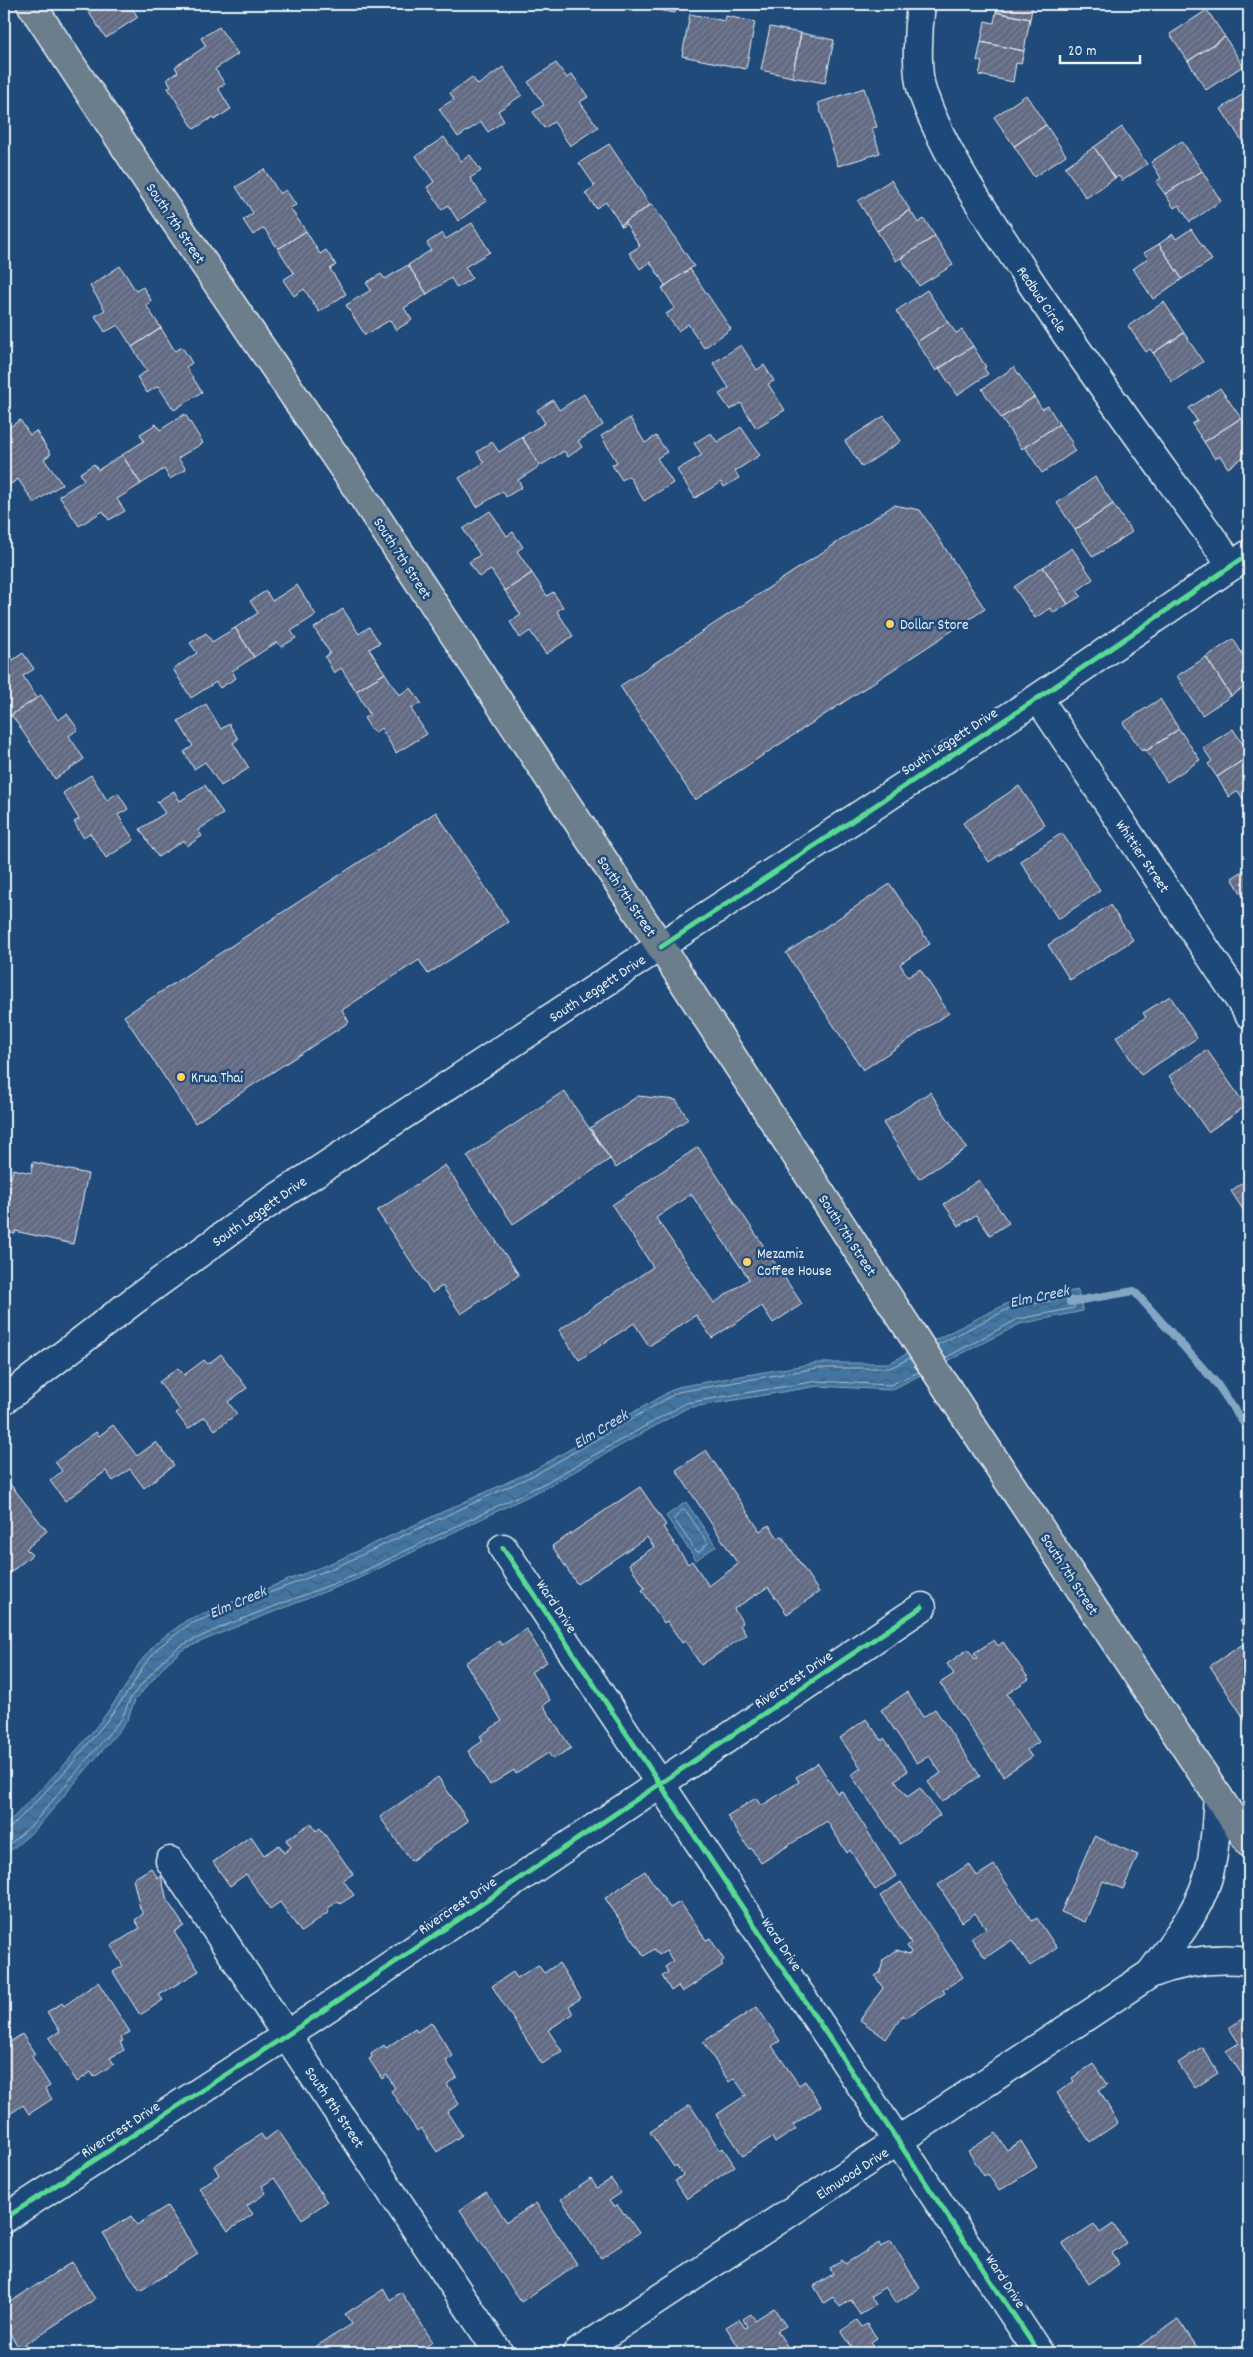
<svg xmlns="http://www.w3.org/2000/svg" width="1253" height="2357" viewBox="0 0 1253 2357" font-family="Dekko,sans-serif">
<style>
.water{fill:url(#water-waves);stroke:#84a6c3}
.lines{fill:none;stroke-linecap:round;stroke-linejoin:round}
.shore{stroke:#a6bfd4;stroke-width:1}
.stream{stroke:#84a6c3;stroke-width:8}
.building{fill:url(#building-hatch);stroke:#e8f1f8;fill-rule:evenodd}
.minor-casing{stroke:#e8f1f8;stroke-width:31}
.major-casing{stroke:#e8f1f8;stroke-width:31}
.minor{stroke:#1f4a7a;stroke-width:28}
.major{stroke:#6c7d8c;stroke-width:28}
.cycleway-casing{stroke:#1f4a7a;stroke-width:8}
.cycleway{stroke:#5adb95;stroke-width:5}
.poi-dot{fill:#ffd166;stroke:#1f4a7a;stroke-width:2}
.labels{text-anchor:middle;stroke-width:5;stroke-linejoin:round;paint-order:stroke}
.street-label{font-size:15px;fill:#e8f1f8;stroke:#1f4a7a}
.poi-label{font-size:15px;fill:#e8f1f8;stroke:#1f4a7a;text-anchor:start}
.water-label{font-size:16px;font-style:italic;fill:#cfdeeb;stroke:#1f4a7a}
</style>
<defs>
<pattern id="water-waves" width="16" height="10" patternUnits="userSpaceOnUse" patternTransform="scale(1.25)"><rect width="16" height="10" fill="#42749f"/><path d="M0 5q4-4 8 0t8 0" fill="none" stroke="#445e74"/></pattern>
<pattern id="building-hatch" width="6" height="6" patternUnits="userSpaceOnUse" patternTransform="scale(1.25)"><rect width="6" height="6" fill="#626a83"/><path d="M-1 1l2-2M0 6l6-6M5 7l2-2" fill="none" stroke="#788095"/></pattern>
</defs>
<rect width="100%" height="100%" fill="#1f4a7a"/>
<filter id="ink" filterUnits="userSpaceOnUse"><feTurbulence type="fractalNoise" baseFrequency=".02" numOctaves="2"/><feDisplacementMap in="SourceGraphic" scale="10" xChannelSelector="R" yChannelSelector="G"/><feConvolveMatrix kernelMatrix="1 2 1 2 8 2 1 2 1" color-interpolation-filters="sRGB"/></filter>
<g filter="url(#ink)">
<path class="water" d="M1078,1290L1083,1311L1020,1324L891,1390L818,1386L687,1408L547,1487L357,1579L228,1630L182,1650L166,1664L135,1700L127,1721L36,1829L4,1856V1827L66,1763L101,1721L126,1686L140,1662L157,1642L187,1620L336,1561L536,1469L677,1387L817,1363H889L1008,1303Z
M686,1502L716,1546L696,1560L666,1516Z"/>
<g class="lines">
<path class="shore" d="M937,1345L1010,1308L1072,1297L1074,1298V1308L1018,1319L945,1358
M683,1510L686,1511L708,1543L699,1552L696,1551L674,1519Z
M4,1830L9,1829L25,1813L70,1766L105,1723L131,1688L144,1665L160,1646L190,1624L338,1566L538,1473L678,1392L817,1368H890L910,1358
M4,1849L32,1825L122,1718L131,1697L163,1660L180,1646L226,1625L356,1575L545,1483L686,1403L817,1381L890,1385L919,1372"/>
<path class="stream" d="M1070,1302L1134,1291L1217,1384L1249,1431"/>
</g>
<path class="building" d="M83,4H129L138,17L106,38Z
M641,4H676L675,13L640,7Z
M998,4H1033L1030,19L996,12Z
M1207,10L1225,37L1188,61L1170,34Z
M996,12L1030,19L1024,51L981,42L985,21L994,23Z
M690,14L725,21L726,16L755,22L746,69L682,56Z
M219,27L238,54L215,69L225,84L218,88L231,109L214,120L213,117L194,129L168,88L171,86L167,79L178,72L175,67L206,46L201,38Z
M770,27L801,33L792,77L761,70Z
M801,33L834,40L825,83L792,77Z
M1225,37L1243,66L1206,90L1188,61Z
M981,42L1024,51L1021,64L1016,63L1013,82L979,75L982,62L977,61Z
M556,63L567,78L572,74L588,97L580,102L598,127L570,146L554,122L544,128L533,112L544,105L528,82Z
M503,67L522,95L498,111L504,121L488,132L481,122L458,137L439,109L454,99L450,93L472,77L478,85Z
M864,88L877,127L872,128L880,153L838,166L818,103Z
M1249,90V140L1244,144L1221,109Z
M1026,95L1046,125L1014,146L994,117Z
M1046,125L1066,155L1034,177L1014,146Z
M1122,127L1147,164L1122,181L1119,176L1115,178L1094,147Z
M444,137L461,161L470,155L481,171L470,178L486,201L458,221L448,205L442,210L427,187L434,182L416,156Z
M1249,140V152L1244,144Z
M1182,141L1202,171L1165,194L1156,182L1161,178L1151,162Z
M609,144L650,205L621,225L606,202L596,208L585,193L595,186L579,163Z
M1094,147L1115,178L1086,198L1065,167Z
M264,169L280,194L286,190L296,205L290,208L306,231L278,249L264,228L253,235L243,220L253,213L236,187Z
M1202,171L1221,201L1190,222L1179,205L1174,208L1165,194Z
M891,180L910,210L877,231L858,201Z
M652,204L694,266L662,288L665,285L650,262L640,269L629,253L640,246L626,224L622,227L621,225Z
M910,210L918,223L924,219L935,236L896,261L877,231Z
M472,223L490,252L465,267L472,278L457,288L451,278L427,294L408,265L431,250L427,243L442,233L446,239Z
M1191,229L1212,260L1182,279L1159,244L1173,234L1176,239Z
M306,231L320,254L326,250L336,265L330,269L346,294L319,312L304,289L294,296L283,280L294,273L278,249Z
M935,236L953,265L919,286L901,258Z
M1159,244L1182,279L1153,299L1133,269L1148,258L1144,253Z
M408,265L427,294L404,308L412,320L396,330L390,320L365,335L346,305L371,290L366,283L381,274L385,279Z
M120,266L136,291L143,287L152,302L146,305L161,328L132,347L118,325L105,332L95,316L105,310L90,286Z
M690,269L731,329L704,348L688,324L678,331L666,314L675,308L662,288Z
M927,290L948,322L917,342L896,311Z
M1164,302L1184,333L1153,353L1150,349L1146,352L1128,326Z
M948,322L956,333L962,330L973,346L936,371L917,342Z
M161,328L175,351L182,347L192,363L186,367L202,392L174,410L158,386L147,393L137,377L147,371L132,347Z
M1184,333L1203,362L1172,382L1153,353Z
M741,345L757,370L764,365L774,381L768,384L785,410L756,428L741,403L730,410L719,394L729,388L713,363Z
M973,346L986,367L984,368L988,374L957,395L939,368Z
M1014,367L1034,397L1001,418L982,389Z
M1220,388L1241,418L1204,442L1192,424L1197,421L1189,408Z
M584,394L603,425L578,441L582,447L568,457L564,451L540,466L522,437L545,423L537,410L553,400L559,410Z
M1034,397L1042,409L1048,406L1059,424L1022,449L1001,418Z
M185,414L203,443L178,458L186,469L170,479L164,469L141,484L122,455L144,441L140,434L156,424L160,430Z
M884,416L901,441L862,467L845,441Z
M630,418L645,443L656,436L667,452L657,458L673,483L644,501L629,476L622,480L612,465L617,462L601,436Z
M1241,418L1249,431V453L1228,468L1220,456L1215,459L1204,442Z
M20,420L30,435L36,431L51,454L44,459L62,484L34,503L18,479L8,486L4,479V465L7,462L4,457V431Z
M1059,424L1073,444L1071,445L1075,451L1042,473L1025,447Z
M741,427L760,455L735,471L739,478L724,487L721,482L695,498L677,470L702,455L694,443L711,433L717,442Z
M522,437L540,466L518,480L522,487L506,497L503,491L477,507L459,478L484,463L477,452L492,442L499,452Z
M122,455L141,484L117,499L125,511L109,520L103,511L79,526L59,496L84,480L80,473L94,464L98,470Z
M1095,477L1113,504L1075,530L1057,503Z
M1113,504L1132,532L1093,557L1075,530Z
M894,505L920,510L985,609L695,800L620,686Z
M490,511L507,536L513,532L523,547L517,551L532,573L505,591L491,570L479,577L469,562L480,555L463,529Z
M1072,548L1093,579L1077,591L1081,596L1068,604L1043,567Z
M1043,567L1068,604L1054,613L1050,608L1035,618L1014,587Z
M532,573L547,596L553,592L563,607L557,611L573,636L546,654L530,631L520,638L510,622L521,615L505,591Z
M297,585L316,615L291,631L296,638L281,647L277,642L254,657L235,628L258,613L250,601L266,591L272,601Z
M343,609L359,634L369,627L380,643L369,649L385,673L356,691L341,668L334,673L325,657L330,653L314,628Z
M235,628L254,657L232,671L236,678L220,688L216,682L191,698L173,669L197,653L190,643L206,633L212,642Z
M1233,639L1249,664V684L1231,696L1206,657Z
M4,645L13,660L23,653L34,669L23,676L37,698L10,716L4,707Z
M1206,657L1231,696L1202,715L1177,676Z
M385,673L399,695L411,688L421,703L411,709L427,734L396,753L381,728L374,733L364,718L370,715L356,691Z
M41,695L58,720L67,714L78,729L69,736L84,759L55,779L13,717L10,716Z
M1160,699L1179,729L1146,751L1145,749L1142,751L1123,723Z
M206,704L221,729L229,724L238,739L233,743L249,768L221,786L205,762L194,769L184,752L193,746L178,721Z
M1179,729L1200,760L1167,782L1146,751Z
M1233,729L1244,746L1248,743L1249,746V756L1217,777L1208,764L1212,761L1203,748Z
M1249,756V795L1243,799L1238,791L1229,797L1217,777Z
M91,775L107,800L118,793L128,809L118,815L134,840L106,858L90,833L83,837L74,822L79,819L63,793Z
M205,785L223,814L198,830L202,836L187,846L184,840L158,857L140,829L165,813L157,802L174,791L180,801Z
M1019,786L1045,825L989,862L963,823Z
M1249,795V808L1243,799Z
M1249,810V824L1243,814Z
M436,812L508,922L428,974L419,960L342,1010L349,1022L195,1123L124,1016Z
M1062,833L1100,891L1058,919L1020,861Z
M1249,867V906L1232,878Z
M890,884L930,944L900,964L908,977L920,969L949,1013L863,1070L786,953Z
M1110,905L1133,940L1070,980L1048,945Z
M1170,996L1197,1038L1141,1075L1116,1037L1146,1017L1143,1013Z
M1207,1050L1246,1106L1208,1132L1169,1076Z
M564,1091L610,1159L513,1224L467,1156Z
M930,1092L967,1148L919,1179L883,1123Z
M638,1096L676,1100L688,1119L616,1168L590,1128Z
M698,1147L802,1304L773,1323L762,1306L712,1338L696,1315L649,1346L634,1323L579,1360L559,1330L653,1267L612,1205ZM691,1194L749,1279L714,1303L656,1218Z
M33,1162L88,1174L73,1244L15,1231V1234L6,1232L7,1228L4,1227V1176L11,1178L13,1169L31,1173Z
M445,1165L519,1275L461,1314L442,1286L432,1293L377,1211Z
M1249,1178V1219L1231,1191Z
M979,1180L1009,1223L990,1235L976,1215L959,1226L944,1204Z
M221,1354L247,1388L228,1402L237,1414L215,1430L205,1417L188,1429L176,1413L180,1410L159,1382L178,1368L184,1375L204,1360L208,1364Z
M113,1425L137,1456L156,1442L174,1465L144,1488L130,1469L113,1481L106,1471L65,1501L50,1481L62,1471L55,1462L96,1432L99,1436Z
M706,1450L760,1531L769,1525L778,1538L782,1536L819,1592L787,1614L768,1587L734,1609L743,1623L740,1625L746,1635L701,1665L685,1641L682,1643L667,1621L664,1623L642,1590L645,1588L629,1564L654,1547L647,1537L577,1584L552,1546L640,1487L666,1525L663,1527L688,1564L692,1561L709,1586L738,1564L676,1470Z
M7,1480L47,1531L26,1549L32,1555L7,1575L4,1570V1483Z
M1249,1614V1635L1240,1621Z
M526,1629L547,1662L531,1672L550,1700L543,1705L571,1748L553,1759L548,1753L516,1774L514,1770L490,1785L468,1751L483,1741L480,1736L502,1721L465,1663L499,1641L502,1645Z
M994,1640L998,1646L1003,1642L1029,1679L1007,1694L1039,1742L1027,1750L1032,1757L1003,1776L940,1683L954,1674L947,1664L968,1649L975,1659L977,1658L974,1653Z
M1249,1640V1726L1210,1666Z
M907,1692L923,1717L935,1709L980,1776L942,1802L928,1782L941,1773L929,1756L917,1763L881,1710Z
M866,1719L882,1741L884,1738L908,1771L895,1780L907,1797L920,1788L940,1815L900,1844L851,1775L861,1768L840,1738Z
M818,1763L837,1793L842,1791L896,1876L875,1890L850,1850L847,1853L827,1821L761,1863L751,1848L749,1849L727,1816L756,1798L761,1806L799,1782L796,1777Z
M438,1777L468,1821L411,1861L380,1817Z
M311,1823L316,1831L320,1828L353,1874L343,1880L354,1895L340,1904L338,1901L327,1909L329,1912L301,1932L280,1902L270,1909L246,1874L230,1886L213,1862L251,1836L264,1855L279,1845L284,1853L291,1847L286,1840Z
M1094,1836L1138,1855L1123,1889L1103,1881L1085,1922L1061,1912Z
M969,1864L977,1876L994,1865L1032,1921L1037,1918L1057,1948L1030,1966L1012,1940L985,1958L971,1938L986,1928L975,1913L962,1922L938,1885Z
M151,1868L158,1878L161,1876L167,1900L184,1926L174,1932L199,1971L159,1995L163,2000L140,2015L113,1972L123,1966L111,1946L140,1928L135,1920L143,1914L140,1908L133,1879Z
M645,1871L670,1908L680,1902L706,1940L710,1938L724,1960L721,1962L723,1965L682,1992L678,1986L671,1991L662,1976L668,1972L665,1967L673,1961L666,1951L659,1955L654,1949L644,1956L605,1898Z
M901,1882L963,1977L943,1990L945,1993L905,2018L903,2015L886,2039L860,2020L883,1988L875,1976L880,1973L883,1960L897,1950L909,1954L911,1952L907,1946L911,1943L880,1896Z
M559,1963L581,1998L569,2006L573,2014L548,2030L562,2051L542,2064L492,1986L513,1972L517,1978L538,1965L544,1973Z
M98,1982L130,2032L121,2037L123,2041L120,2042L124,2050L110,2058L114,2064L94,2077L91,2072L77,2082L49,2038L60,2031L47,2012L62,2003L64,2006Z
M757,2007L780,2041L772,2046L799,2085L805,2081L821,2106L793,2125L796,2129L775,2143L772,2137L743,2156L716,2115L746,2095L734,2078L729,2082L703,2042Z
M1249,2014V2081L1247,2082L1226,2051L1239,2043L1229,2028Z
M431,2022L453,2056L446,2061L457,2077L447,2084L459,2104L447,2112L462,2135L437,2152L421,2128L417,2131L391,2091L395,2088L387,2075L382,2079L369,2059L372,2057L371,2054L384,2045L386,2048L415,2028L417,2032Z
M22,2034L35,2054L32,2057L50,2086L45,2089L52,2099L29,2114L23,2105L4,2118V2046Z
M1202,2047L1218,2073L1195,2088L1178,2063Z
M1093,2064L1107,2085L1099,2090L1118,2123L1090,2142L1057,2093L1074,2081L1072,2078Z
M690,2105L720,2150L723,2148L735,2166L687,2199L675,2181L683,2175L676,2165L674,2167L650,2132Z
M278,2130L327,2202L302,2219L274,2178L262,2186L266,2193L247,2206L253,2214L228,2231L199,2188L219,2175L214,2166L261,2134L265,2140Z
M996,2133L1007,2150L1021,2141L1037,2167L999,2191L988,2174L984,2176L968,2151Z
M591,2179L597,2188L611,2179L621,2193L609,2201L614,2207L617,2205L624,2214L625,2213L639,2233L601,2258L561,2199Z
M486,2192L507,2222L536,2203L577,2264L521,2302L460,2210Z
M167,2206L198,2254L140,2291L103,2233L131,2216L137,2225Z
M1094,2224L1100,2233L1113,2224L1126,2243L1112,2253L1119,2264L1089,2284L1063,2244Z
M891,2241L920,2288L896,2303L885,2287L871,2296L876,2305L860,2315L851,2300L840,2307L833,2297L824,2303L814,2286L833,2274L829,2268L842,2260L845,2264L879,2243L881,2247Z
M72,2262L95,2299L19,2348L4,2324V2306Z
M384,2289L390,2300L401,2292L433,2342L416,2353H319L315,2347L352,2324L345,2314Z
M774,2308L786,2326L777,2331L792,2353H740L742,2352L726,2327L739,2319L745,2328L747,2326L743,2319L751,2314L755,2320Z
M1178,2319L1201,2353H1129Z
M857,2320L862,2327L867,2324L877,2338L871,2342L877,2351L873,2353H856L841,2331Z"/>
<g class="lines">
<defs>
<path id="minor" d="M921,4C918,27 915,73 923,94C946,158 987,215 1024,272C1090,372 1162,468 1232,566
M1038,698L1249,1014
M4,1400L136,1299L260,1209L1038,698L1249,554
M503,1548L1039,2353
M170,1861L499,2353
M1150,1974C1175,1940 1203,1907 1211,1865C1216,1842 1216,1819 1218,1796
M4,2219L287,2035L922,1607
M577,2353L1150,1974C1181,1962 1216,1957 1249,1961"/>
<path id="major" d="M31,4L149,183L363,497L661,947L962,1411L1249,1843"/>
</defs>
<use href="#minor" class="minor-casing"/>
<use href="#major" class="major-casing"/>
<use href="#minor" class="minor"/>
<use href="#major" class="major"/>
<defs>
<path id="cycleway" d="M661,947L1038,698L1249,554
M503,1548L1039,2353
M4,2219L287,2035L922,1607"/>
</defs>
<use href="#cycleway" class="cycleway-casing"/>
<use href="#cycleway" class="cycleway"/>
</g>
</g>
<g class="poi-dot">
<circle cx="890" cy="624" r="5"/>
<circle cx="181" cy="1077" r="5"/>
<circle cx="747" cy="1262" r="5"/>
</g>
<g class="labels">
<g class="street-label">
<text transform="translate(176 223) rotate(56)" y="5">South 7th Street</text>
<text transform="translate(1042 299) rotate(56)" y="5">Redbud Circle</text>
<text transform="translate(403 558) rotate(57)" y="5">South 7th Street</text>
<text transform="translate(949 741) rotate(-33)" y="5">South Leggett Drive</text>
<text transform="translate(1143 856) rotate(56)" y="5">Whittier Street</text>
<text transform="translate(627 896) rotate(56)" y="5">South 7th Street</text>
<text transform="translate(597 988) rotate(-33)" y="5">South Leggett Drive</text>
<text transform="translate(259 1211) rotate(-35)" y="5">South Leggett Drive</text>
<text transform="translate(848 1235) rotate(57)" y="5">South 7th Street</text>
<text transform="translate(1070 1574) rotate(57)" y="5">South 7th Street</text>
<text transform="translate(557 1606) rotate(56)" y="5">Ward Drive</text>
<text transform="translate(793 1679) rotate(-34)" y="5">Rivercrest Drive</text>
<text transform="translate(457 1905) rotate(-34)" y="5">Rivercrest Drive</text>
<text transform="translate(782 1944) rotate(56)" y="5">Ward Drive</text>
<text transform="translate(335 2107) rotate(56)" y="5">South 8th Street</text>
<text transform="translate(120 2129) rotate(-33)" y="5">Rivercrest Drive</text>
<text transform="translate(852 2173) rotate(-33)" y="5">Elmwood Drive</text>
<text transform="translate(1006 2281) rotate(57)" y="5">Ward Drive</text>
</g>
<g class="poi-label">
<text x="900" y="629">Dollar Store</text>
<text x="191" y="1082">Krua Thai</text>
<text x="757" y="1258">Mezamiz<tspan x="757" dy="17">Coffee House</tspan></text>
</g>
<g class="water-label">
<text transform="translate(1039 1295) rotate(-12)" y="6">Elm Creek</text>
<text transform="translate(600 1428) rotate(-31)" y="6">Elm Creek</text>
<text transform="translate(237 1601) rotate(-23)" y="6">Elm Creek</text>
</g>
</g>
<rect width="1253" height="2357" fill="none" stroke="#1f4a7a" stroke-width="20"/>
<rect x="10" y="10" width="1233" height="2337" fill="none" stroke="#e8f1f8" stroke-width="2" filter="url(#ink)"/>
<path d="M1060 55v8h80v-8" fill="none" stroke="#e8f1f8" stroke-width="2.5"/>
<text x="1068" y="55" font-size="15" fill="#e8f1f8" stroke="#1f4a7a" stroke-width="4" paint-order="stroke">20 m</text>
</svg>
